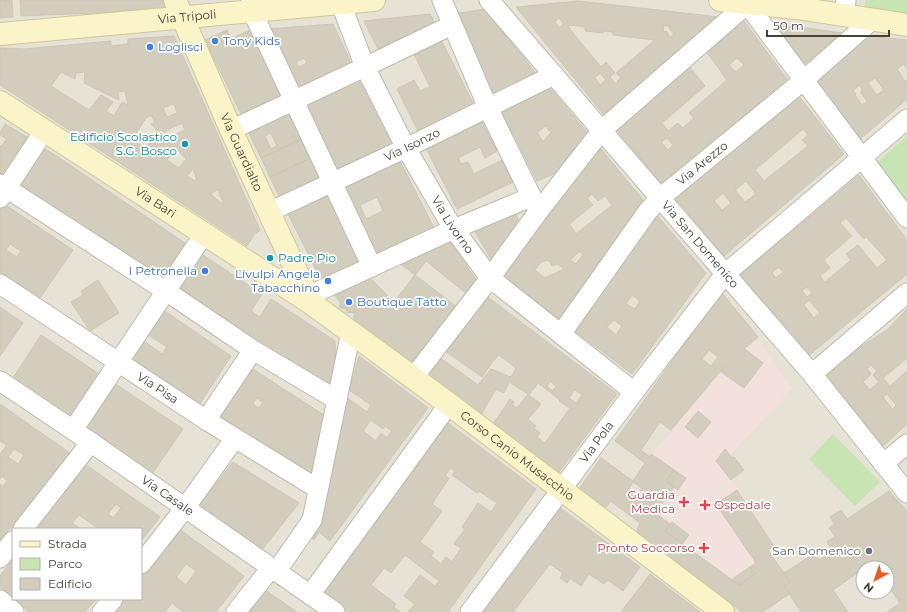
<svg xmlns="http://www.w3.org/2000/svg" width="907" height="612" viewBox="0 0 907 612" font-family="Montserrat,sans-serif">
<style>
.residential{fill:#e6e3d6;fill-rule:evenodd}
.medical{fill:#f2e1dc}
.green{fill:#c8e4b3}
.building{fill:#d3cdbe;stroke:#cec6b1;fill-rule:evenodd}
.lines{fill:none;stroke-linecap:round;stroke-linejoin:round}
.street-casing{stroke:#bdb9ab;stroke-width:21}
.secondary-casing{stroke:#cfc79a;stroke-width:24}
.street{stroke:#fff;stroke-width:19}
.secondary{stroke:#fbf4c9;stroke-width:22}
.shop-dot{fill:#3f7fe0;stroke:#fff;stroke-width:1.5}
.culture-dot{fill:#0f9aa8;stroke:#fff;stroke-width:1.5}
.health-dot{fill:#e0444e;stroke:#fff;stroke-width:1.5}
.worship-dot{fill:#6b7280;stroke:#fff;stroke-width:1.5}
.labels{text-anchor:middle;stroke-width:3.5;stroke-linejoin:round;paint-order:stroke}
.street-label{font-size:12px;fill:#454137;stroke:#fff}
.shop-label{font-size:12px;fill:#366cbe;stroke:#fff;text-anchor:start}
.culture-label{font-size:12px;fill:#0d838f;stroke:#fff;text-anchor:end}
.health-label{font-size:12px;fill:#be3a42;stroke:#fff;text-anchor:end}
.worship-label{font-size:12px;fill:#5b616d;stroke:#fff;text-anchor:end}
</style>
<rect width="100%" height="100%" fill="#f2f0e7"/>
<path class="residential" d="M0,0H907V612H0ZM13,529H141V599H13ZM863,568H887V592H863Z"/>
<path class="medical" d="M758,339L792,388L722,465L775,545L768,550L790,582L784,586L789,594L762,612L640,535L683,475L652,454L730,362Z"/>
<path class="green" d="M865,0H907V20L864,13Z
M907,136V202L877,162Z
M833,434L880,482L855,506L809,459Z"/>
<path class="building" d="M0,0H12L13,17L0,18Z
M20,0H163L167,10L21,16Z
M579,1L719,17L604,115L516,7ZM559,18L564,24L559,28L555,22ZM570,25L585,27V31L603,33V31L613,32V35L655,40L616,73L621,78L617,81L618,82L616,84L610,77L615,73L606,62L601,67L568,27ZM664,25L671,27L669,28L674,34L670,37L666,31L663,33ZM600,73L606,80L600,85L595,78Z
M485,9L539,77L495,96L459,25L454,14Z
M430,14L435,24L380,53L364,21Z
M744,21L787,79L663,185L614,127L689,66L705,86L662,123L668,131L678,123L683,128L694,118L689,113L727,80L706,51ZM737,58L744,65L736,72L729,65ZM667,138L673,145L668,150L661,142Z
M771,23L842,33L802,66Z
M333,24L353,67L298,93L268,29ZM304,58L307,63L299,67L296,62Z
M227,30L231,39L250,30L283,100L243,118L205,40Z
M174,36L260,230L254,235L247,246L0,85V48L24,49L111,41V46L128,44V39ZM61,72L75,79L76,73L85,72L84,83L119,100L118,92L125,91L128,105L122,102L114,116L106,111L113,102L101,95L89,110L51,86ZM174,104L177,113L167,117L163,108ZM151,115L155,122L151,124L157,130L146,148L132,140L146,118ZM182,123L185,130L168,138L165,131ZM176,148L186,159L179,168L167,160ZM193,169L197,180L195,181L187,176ZM218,190L224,205L210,194Z
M868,36L907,40V69L904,64L897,69L905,81L907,80V99L858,141L813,83ZM875,78L884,90L877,95L868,83ZM859,86L862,89L861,93L867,101L862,105L855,95L856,94L853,90Z
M440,38L474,105L419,133L397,89L414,80L420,91L430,87L413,52Z
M359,80L392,145L335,171L317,132L319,130L314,125L309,112L308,104Z
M550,88L588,133L558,172L537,181L501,110ZM546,126L549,131L555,127L543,142L537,132Z
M798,95L844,154L724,256L676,199L789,100ZM803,129L808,135L802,140L808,146L764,181L755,170ZM746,181L756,194L745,202L735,190ZM723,193L731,203L722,210L714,201Z
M289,114L301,139L261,158L249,133ZM271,133L277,146L271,149L265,136Z
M480,118L497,151L485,158L480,147L458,158L461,164L468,162L474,174L502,160L513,182L457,209L425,146Z
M5,124L27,137L2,174L0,173V146H1L7,139L0,135V133Z
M301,139L311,158L270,177L261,158Z
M597,144L643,200L559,319L522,291L506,276V269ZM592,194L598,201L605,196L612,205L576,234L569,224L593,205L587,198ZM580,251L583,255L576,264L570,260ZM549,260L552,266L558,264L564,269L545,278L535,270L541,262Z
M41,147L55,155L185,243L161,281L16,185Z
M311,158L321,178L280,198L270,177Z
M399,159L434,228L374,257L340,183ZM377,197L383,211L366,219L360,205Z
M859,175L907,240V274L807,357L739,276ZM846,218L864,239L866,237L887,260L877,268L858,245L846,254L851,260L825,282L820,276L830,268L824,260L852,236L840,223ZM779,267L783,272L776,278L772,273ZM807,287L812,293L807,297L802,291ZM809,300L820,313L814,318L804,305Z
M327,189L360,262L323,283L286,210Z
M4,204L73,250L40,298L0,272V210ZM10,244L21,251L17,257L6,250Z
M512,205L519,222L492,261L471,225Z
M656,214L706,273L632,374L575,331ZM632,295L640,301L635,309L626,304ZM614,320L622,326L616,335L607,327Z
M447,237L477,281L467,294L426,261L415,275L396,261Z
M197,251L262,294L251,311L260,317L271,299L335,341L336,379L333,393L173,289Z
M367,275L394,302L415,275L457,307L412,366L367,332L358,323H353L355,313L346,312L347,309L340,308V302L335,296L347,283Z
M98,280L119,313L90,331L71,302L83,295L81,291Z
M722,293L758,337L728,362L671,430L660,422L641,450L650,457L651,454L674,470L666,481L674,487L655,513L670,524L665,531L739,585L755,574L750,567L756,563L716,504L737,490L774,546L768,550L790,582L784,586L789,594L763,612H742L640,535L637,529L640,523L611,501L603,511L577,492L601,458L633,481L645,463L615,441L720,294ZM709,350L718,357L711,366L702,359ZM633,482L642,488L636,497L628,490Z
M485,295L617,394L556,476L491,427L510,399L514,402L512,405L517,408L528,394L509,382L504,393L496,389L479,418L424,377L439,357L478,385L491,369L511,377L516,368L499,355L493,361L482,377L444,350ZM550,381L556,386L553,391L547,386ZM538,383L560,400L559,401L570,408L545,443L537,437L540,433L534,428L536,426L528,419L541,404L529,395ZM575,390L582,395L576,403L569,398Z
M0,307L23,323L0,356Z
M160,308L231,356L199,405L127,357L140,338L162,354L167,347L144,332Z
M907,309V358L883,378L890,386L907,371V424L883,446L825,376L865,344L887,330ZM871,365L877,371L873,375L879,382L870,390L863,382L871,374L867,369ZM887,394L896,405L893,410L883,397Z
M41,335L99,374L70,418L13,378Z
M745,349L763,363L744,388L720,371Z
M359,356L428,408L330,541L319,532L314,540L310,536L347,398L367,412L371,405L349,390ZM371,420L383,429L385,426L392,431L387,438L381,433L376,441L363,431Z
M250,367L327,417L313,476L218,417ZM257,398L263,403L259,408L253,404Z
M111,381L183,429L152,474L81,426Z
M0,404L73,455L0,540V484L3,486L7,481L2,476L0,479V454L7,445L0,441ZM14,449L24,455L18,464L8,457Z
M698,411L711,422L698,438L685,427Z
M448,423L536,489L448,612H408L415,604L404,596L420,575L435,586L439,581L405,555L391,573L384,568L371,585L396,604L394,607L400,612H349L323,594ZM451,468L455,471L452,475L477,493L479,491L497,503L491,512L478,503L462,527L465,529L454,544L461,548L452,562L446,557L441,564L431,556L434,552L420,542L442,511L432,504L449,478L445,476Z
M725,449L732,458L734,457L744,470L731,480L716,461Z
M233,462L299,503L261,551L198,507Z
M85,464L160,517L141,541V529H97L98,528L79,515L72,523L81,529H36ZM116,504L121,508L113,518L108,514Z
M674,470L686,478L678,490L666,481Z
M889,491L907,511V612H887L900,603L887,584V568H876L873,563L865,568H863V569L833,590L848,612H801L784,586L790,582L784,573L815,553L819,560L833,550L827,542L835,536L829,528L834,524L830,517L841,510L847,519Z
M556,505L640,567L623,591L608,580L604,584L589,574L581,586L550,564L513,612H477Z
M672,522L689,535L682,544L665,531Z
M179,529L244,576L216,612H183L172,603L165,612H114L125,599H141V578ZM186,564L196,571L186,585L176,577Z
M13,559V598L0,587V576Z
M750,567L755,574L739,585L731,580Z
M563,573L571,578L567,583L560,578Z
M650,574L700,612H621Z
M261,587L297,612H241Z
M14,599H96L85,612H29Z"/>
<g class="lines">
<defs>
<g id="street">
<path d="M251,0L252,11L372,267"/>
<path id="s1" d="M341,0V4L365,67L406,148L451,225L490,278L634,392"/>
<path d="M442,0L488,108L537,208"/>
<path id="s2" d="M489,0L812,374L907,493"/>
<path d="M844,15L846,0"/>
<path d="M231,130L365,67L452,25"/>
<path d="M0,184L166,291L253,350L337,400"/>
<path d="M0,198L44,131"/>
<path id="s3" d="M269,212L406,148L554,75"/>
<path id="s4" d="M0,284L206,420L318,489"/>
<path d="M308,296L454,229L531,197"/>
<path id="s5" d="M561,334L648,211L660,198L804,80L873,19"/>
<path d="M812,374L907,293"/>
<path d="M413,378L490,278L538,212L602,130L747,4L907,218"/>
<path id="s6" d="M0,381L73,430L335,612"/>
<path d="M206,420L253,350"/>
<path d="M73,430L204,234"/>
<path d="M883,464L907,444"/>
<path d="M23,529L91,442"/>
<path d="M0,558L13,541"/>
<path d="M141,564L185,508L235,438"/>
<path d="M276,572L312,520L351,332"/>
<path d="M310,595L449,404"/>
<path d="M0,600L14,612"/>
<path d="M102,612L113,599"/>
<path d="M236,612L271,568"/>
<path id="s7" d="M470,612L634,392L725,274L907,119"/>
</g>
<g id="secondary">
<path id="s8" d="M175,0L231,130L311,303"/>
<path d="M720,0L797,8L907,25"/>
<path id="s9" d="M0,34L374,0"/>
<path id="s10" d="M0,102L311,303L449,404L723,612"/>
</g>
</defs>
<use href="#street" class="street-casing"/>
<use href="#secondary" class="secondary-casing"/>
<use href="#street" class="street"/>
<use href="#secondary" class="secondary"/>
</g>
<g class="shop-dot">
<circle cx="215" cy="41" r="4"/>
<circle cx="150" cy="47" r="4"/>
<circle cx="205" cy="271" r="4"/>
<circle cx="328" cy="281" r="4"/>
<circle cx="349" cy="302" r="4"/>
</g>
<g class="culture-dot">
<circle cx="185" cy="144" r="4"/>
<circle cx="270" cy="258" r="4"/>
</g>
<g class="health-dot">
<path d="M682 496h4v4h4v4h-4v4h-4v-4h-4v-4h4z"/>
<path d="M703 499h4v4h4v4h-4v4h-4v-4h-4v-4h4z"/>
<path d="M702 542h4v4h4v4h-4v4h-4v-4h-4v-4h4z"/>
</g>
<circle class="worship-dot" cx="869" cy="551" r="4"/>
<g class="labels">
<g class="street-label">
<text dy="4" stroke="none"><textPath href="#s9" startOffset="188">Via Tripoli</textPath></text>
<text dy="4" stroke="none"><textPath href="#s3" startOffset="158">Via Isonzo</textPath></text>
<text dy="4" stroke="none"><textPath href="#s8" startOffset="166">Via Guardialto</textPath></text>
<text dy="4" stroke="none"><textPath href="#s5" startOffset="223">Via Arezzo</textPath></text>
<text dy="4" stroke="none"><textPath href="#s10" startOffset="185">Via Bari</textPath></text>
<text dy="4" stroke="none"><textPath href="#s1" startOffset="252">Via Livorno</textPath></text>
<text dy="4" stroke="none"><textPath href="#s2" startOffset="323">Via San Domenico</textPath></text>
<text dy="4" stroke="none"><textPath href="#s4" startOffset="189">Via Pisa</textPath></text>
<text dy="4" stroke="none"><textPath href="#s7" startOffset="212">Via Pola</textPath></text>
<text dy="4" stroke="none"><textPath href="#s10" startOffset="627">Corso Canio Musacchio</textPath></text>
<text dy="4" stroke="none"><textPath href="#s6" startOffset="203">Via Casale</textPath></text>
</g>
<g class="shop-label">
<text x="223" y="45">Tony Kids</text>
<text x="158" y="51">Loglisci</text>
<text x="197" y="275" text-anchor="end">I Petronella</text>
<text x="320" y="278" text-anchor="end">Livulpi Angela<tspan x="320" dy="14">Tabacchino</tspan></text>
<text x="357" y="306">Boutique Tatto</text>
</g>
<g class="culture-label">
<text x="177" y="141">Edificio Scolastico<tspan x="177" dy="14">S.G. Bosco</tspan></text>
<text x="278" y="262" text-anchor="start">Padre Pio</text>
</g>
<g class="health-label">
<text x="675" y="499">Guardia<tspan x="675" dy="14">Medica</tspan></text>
<text x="714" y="509" text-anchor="start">Ospedale</text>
<text x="695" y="552">Pronto Soccorso</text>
</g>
<g class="worship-label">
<text x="861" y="555">San Domenico</text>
</g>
</g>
<rect x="12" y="528" width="130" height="72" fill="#ffffff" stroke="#b5b3af"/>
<rect x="20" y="541" width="20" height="6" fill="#fbf4c9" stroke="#b5b3af"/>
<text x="48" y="548" font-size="12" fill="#454137">Strada</text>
<rect x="20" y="558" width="20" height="12" fill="#c8e4b3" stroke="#b5b3af"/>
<text x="48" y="568" font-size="12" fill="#454137">Parco</text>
<rect x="20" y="578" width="20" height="12" fill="#d3cdbe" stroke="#b5b3af"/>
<text x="48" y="588" font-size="12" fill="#454137">Edificio</text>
<g transform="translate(875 580) rotate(220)"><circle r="19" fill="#ffffff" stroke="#b5b3af"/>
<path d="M0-3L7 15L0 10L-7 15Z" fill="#eb5a26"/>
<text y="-6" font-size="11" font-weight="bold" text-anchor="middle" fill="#454137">N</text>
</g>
<path d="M767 30v6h122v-6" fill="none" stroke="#454137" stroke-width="2"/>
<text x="773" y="30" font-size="12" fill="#454137" stroke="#ffffff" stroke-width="3" paint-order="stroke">50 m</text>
</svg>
